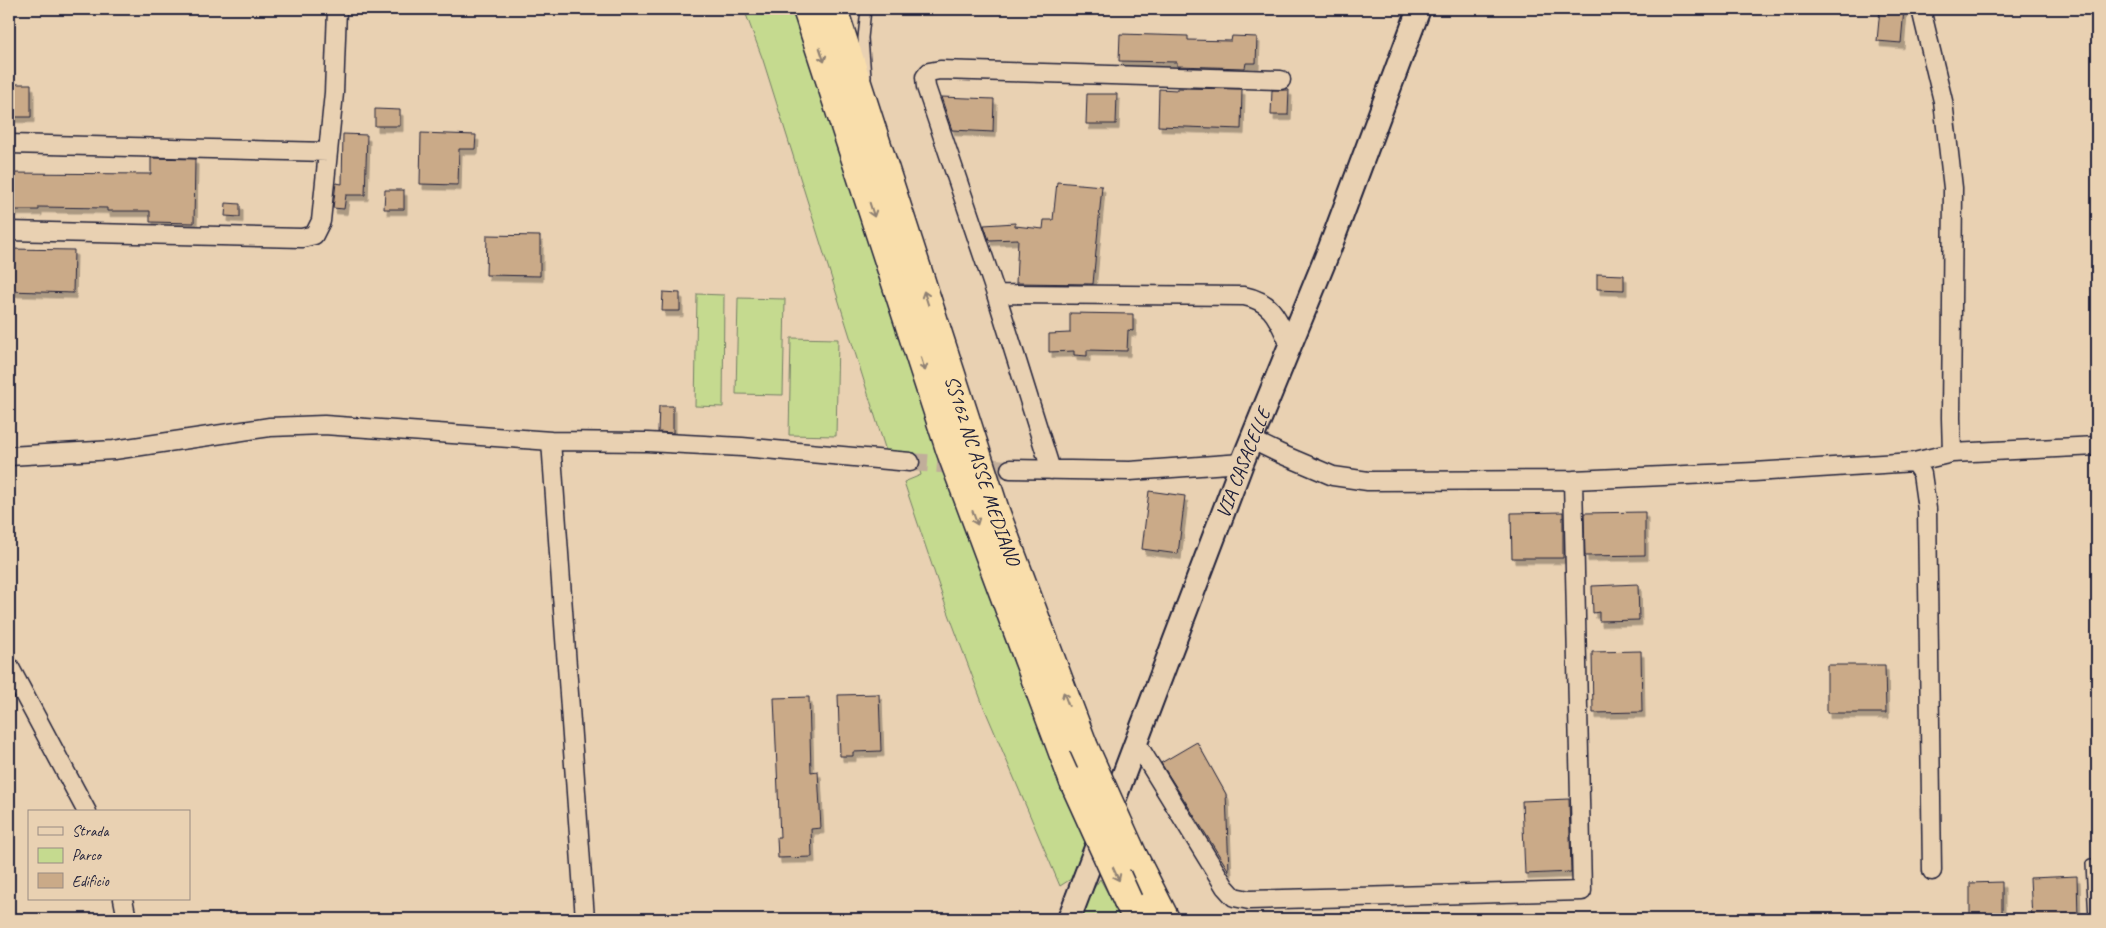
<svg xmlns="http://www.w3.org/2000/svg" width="2106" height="928" viewBox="0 0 2106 928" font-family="Caveat,sans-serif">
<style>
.green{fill:#c5da8f;stroke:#747e65}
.building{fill:#caaa88;stroke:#22223b;filter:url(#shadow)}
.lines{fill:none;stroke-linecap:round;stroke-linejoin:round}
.minor-tunnel{stroke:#c1ae9a;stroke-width:18;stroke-dasharray:18 9;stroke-linecap:butt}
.service-casing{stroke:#22223b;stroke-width:12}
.minor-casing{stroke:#22223b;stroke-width:21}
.tertiary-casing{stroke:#22223b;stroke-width:26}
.trunk-casing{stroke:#22223b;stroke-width:31}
.service{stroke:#e9d1b2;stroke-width:9}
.minor{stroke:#e9d1b2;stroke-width:18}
.tertiary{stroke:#e9d1b2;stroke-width:22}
.trunk{stroke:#f9deab;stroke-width:28}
.trunk-bridge-casing{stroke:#22223b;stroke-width:31;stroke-linecap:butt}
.trunk-bridge{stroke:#f9deab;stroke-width:28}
.oneway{stroke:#8e8073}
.labels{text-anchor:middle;stroke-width:4.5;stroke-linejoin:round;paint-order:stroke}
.street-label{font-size:20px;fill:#22223b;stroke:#e9d1b2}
</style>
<defs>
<filter id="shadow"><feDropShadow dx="3" dy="5.5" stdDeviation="0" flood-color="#0004"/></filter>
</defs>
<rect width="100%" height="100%" fill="#e9d1b2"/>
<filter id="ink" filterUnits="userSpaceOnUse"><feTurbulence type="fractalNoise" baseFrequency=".02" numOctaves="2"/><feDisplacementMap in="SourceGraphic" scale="10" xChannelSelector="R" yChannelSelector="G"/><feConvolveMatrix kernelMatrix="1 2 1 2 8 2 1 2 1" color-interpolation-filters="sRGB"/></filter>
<g filter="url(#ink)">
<path class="green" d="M744,9H795C832,124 870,240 908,355C962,520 1017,684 1087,843L1074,877L1060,886L983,705L943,598L904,482L921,475L915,453L886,451L763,60Z
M697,294L724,295L723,407L695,406Z
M738,298L785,299L783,395L736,394Z
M791,338L838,339L836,436L789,435Z
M1100,879L1122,919H1079L1082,906Z"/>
<path class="building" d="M1880,9H1904L1901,43L1877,41Z
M1120,34L1188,36V40L1231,41L1232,36L1257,37L1256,63H1246L1245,68L1177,66V62L1119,61Z
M9,84H31V117H9Z
M1177,88L1242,89L1241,129L1158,126L1159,89L1177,90Z
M1272,90H1289L1288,115H1271Z
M1087,94H1117L1116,124H1086Z
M941,97L994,99L993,132L952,130Z
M375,109L400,110V126H375Z
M421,133L476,135L475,149H459L458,185L420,184Z
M343,134L367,135L365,195H346L344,209L333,208L336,183L342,184Z
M151,158L195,159L194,223L150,222V211H107V208L39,207V210H9V173L151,174Z
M1057,182L1102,186L1093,284L1016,283L1018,239L989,240L984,225L1015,223V226L1043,229L1044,220H1053Z
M385,190H404V209H384Z
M226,203L240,204V217L225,216Z
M487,235L540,236V276L486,275Z
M9,249L74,250L73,293L9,291Z
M1597,274L1624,275V290L1597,289Z
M663,292L680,293V311H662Z
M1070,313L1133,314V331L1128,330L1127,351L1087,350V356L1074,355V351L1049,352V334L1070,333Z
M659,406H673V433L658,432Z
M1149,491L1185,496L1178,554L1142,549Z
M1645,512V555L1585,556L1584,513Z
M1511,513L1563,512V558H1512Z
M1638,584L1639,620L1599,621V612L1593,613L1592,586Z
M1641,651L1642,712L1593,713L1592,652Z
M1827,665H1885L1886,713H1827Z
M879,694L881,751L853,752V756H840L838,695Z
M809,697L811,772L818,771L821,828L811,829L812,857L778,858L777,837H780L774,698Z
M1197,742L1226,794L1229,871L1161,763Z
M1569,799L1571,872L1525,874L1522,801Z
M2077,876L2078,919H2032L2030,878Z
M2002,882V919H1970V883Z"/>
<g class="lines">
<path class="minor-tunnel" d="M910,462L1010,469"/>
<defs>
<path id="service" d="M866,9L863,38L866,77
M2091,864L2094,919"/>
<path id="minor" d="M1921,9L1943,101L1953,188L1951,418L1952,453L2097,446
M9,144L328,152
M9,231L302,238L314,235L321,221L334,93L337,9
M996,294L1244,296C1274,302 1278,320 1290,345
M1252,440L1281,454L1333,476L1368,481L1573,480L1754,472L1914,462L1952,453
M551,441L585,919
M9,456L114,450L270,427L324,425L551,441L647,442L742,447L910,462
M1914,462L1922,474L1927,509L1932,871
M1010,469L1130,471L1242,463
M1051,470L996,294L926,87L925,77L929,72L940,70L1281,80
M9,666L87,812
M1136,742L1225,887L1234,897L1249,900L1582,891L1573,480
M123,899L127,919"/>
<g id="tertiary">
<path id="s1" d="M1069,919L1242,463L1329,250L1419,9"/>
</g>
<g id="trunk">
<path d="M807,9L950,449L1074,782"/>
<path id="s2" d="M833,9L996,514L1083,745"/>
<path d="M1133,856L1165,919"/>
<path d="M1128,901L1138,919"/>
</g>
</defs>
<use href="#service" class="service-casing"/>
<use href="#minor" class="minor-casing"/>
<use href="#tertiary" class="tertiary-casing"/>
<use href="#trunk" class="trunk-casing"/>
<use href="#service" class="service"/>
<use href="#minor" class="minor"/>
<use href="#tertiary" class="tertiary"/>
<use href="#trunk" class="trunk"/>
<defs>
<path id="trunk-bridge" d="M1083,745L1133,856
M1074,782L1128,901"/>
</defs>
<use href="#trunk-bridge" class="trunk-bridge-casing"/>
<use href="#trunk-bridge" class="trunk-bridge"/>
</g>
<defs><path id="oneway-shaft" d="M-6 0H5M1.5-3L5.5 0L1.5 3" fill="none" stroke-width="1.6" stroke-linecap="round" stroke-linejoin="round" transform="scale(1.25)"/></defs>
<g class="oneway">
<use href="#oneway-shaft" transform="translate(822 55) rotate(72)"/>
<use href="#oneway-shaft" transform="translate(872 210) rotate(72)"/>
<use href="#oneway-shaft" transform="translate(926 298) rotate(-108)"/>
<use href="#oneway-shaft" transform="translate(923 364) rotate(72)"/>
<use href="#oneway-shaft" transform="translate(975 518) rotate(70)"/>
<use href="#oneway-shaft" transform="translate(1066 699) rotate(-111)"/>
<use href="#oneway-shaft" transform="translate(1116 874) rotate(65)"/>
</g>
</g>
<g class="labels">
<g class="street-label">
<text dy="7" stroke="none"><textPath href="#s1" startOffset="488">VIA CASACELLE</textPath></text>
<text dy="7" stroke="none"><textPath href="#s2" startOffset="485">SS162 NC ASSE MEDIANO</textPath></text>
</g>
</g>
<rect width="2106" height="928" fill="none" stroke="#e9d1b2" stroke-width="30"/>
<rect x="15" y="15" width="2076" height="898" fill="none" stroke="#22223b" stroke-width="2" filter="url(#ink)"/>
<rect x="28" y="810" width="162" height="90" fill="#e9d1b2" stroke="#998b82"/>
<rect x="38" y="827" width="25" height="8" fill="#e9d1b2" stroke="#998b82"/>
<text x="72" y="836" font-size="15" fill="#22223b">Strada</text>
<rect x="38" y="848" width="25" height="15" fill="#c5da8f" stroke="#998b82"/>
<text x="72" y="860" font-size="15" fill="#22223b">Parco</text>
<rect x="38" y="873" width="25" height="15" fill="#caaa88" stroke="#998b82"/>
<text x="72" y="886" font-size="15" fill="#22223b">Edificio</text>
</svg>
